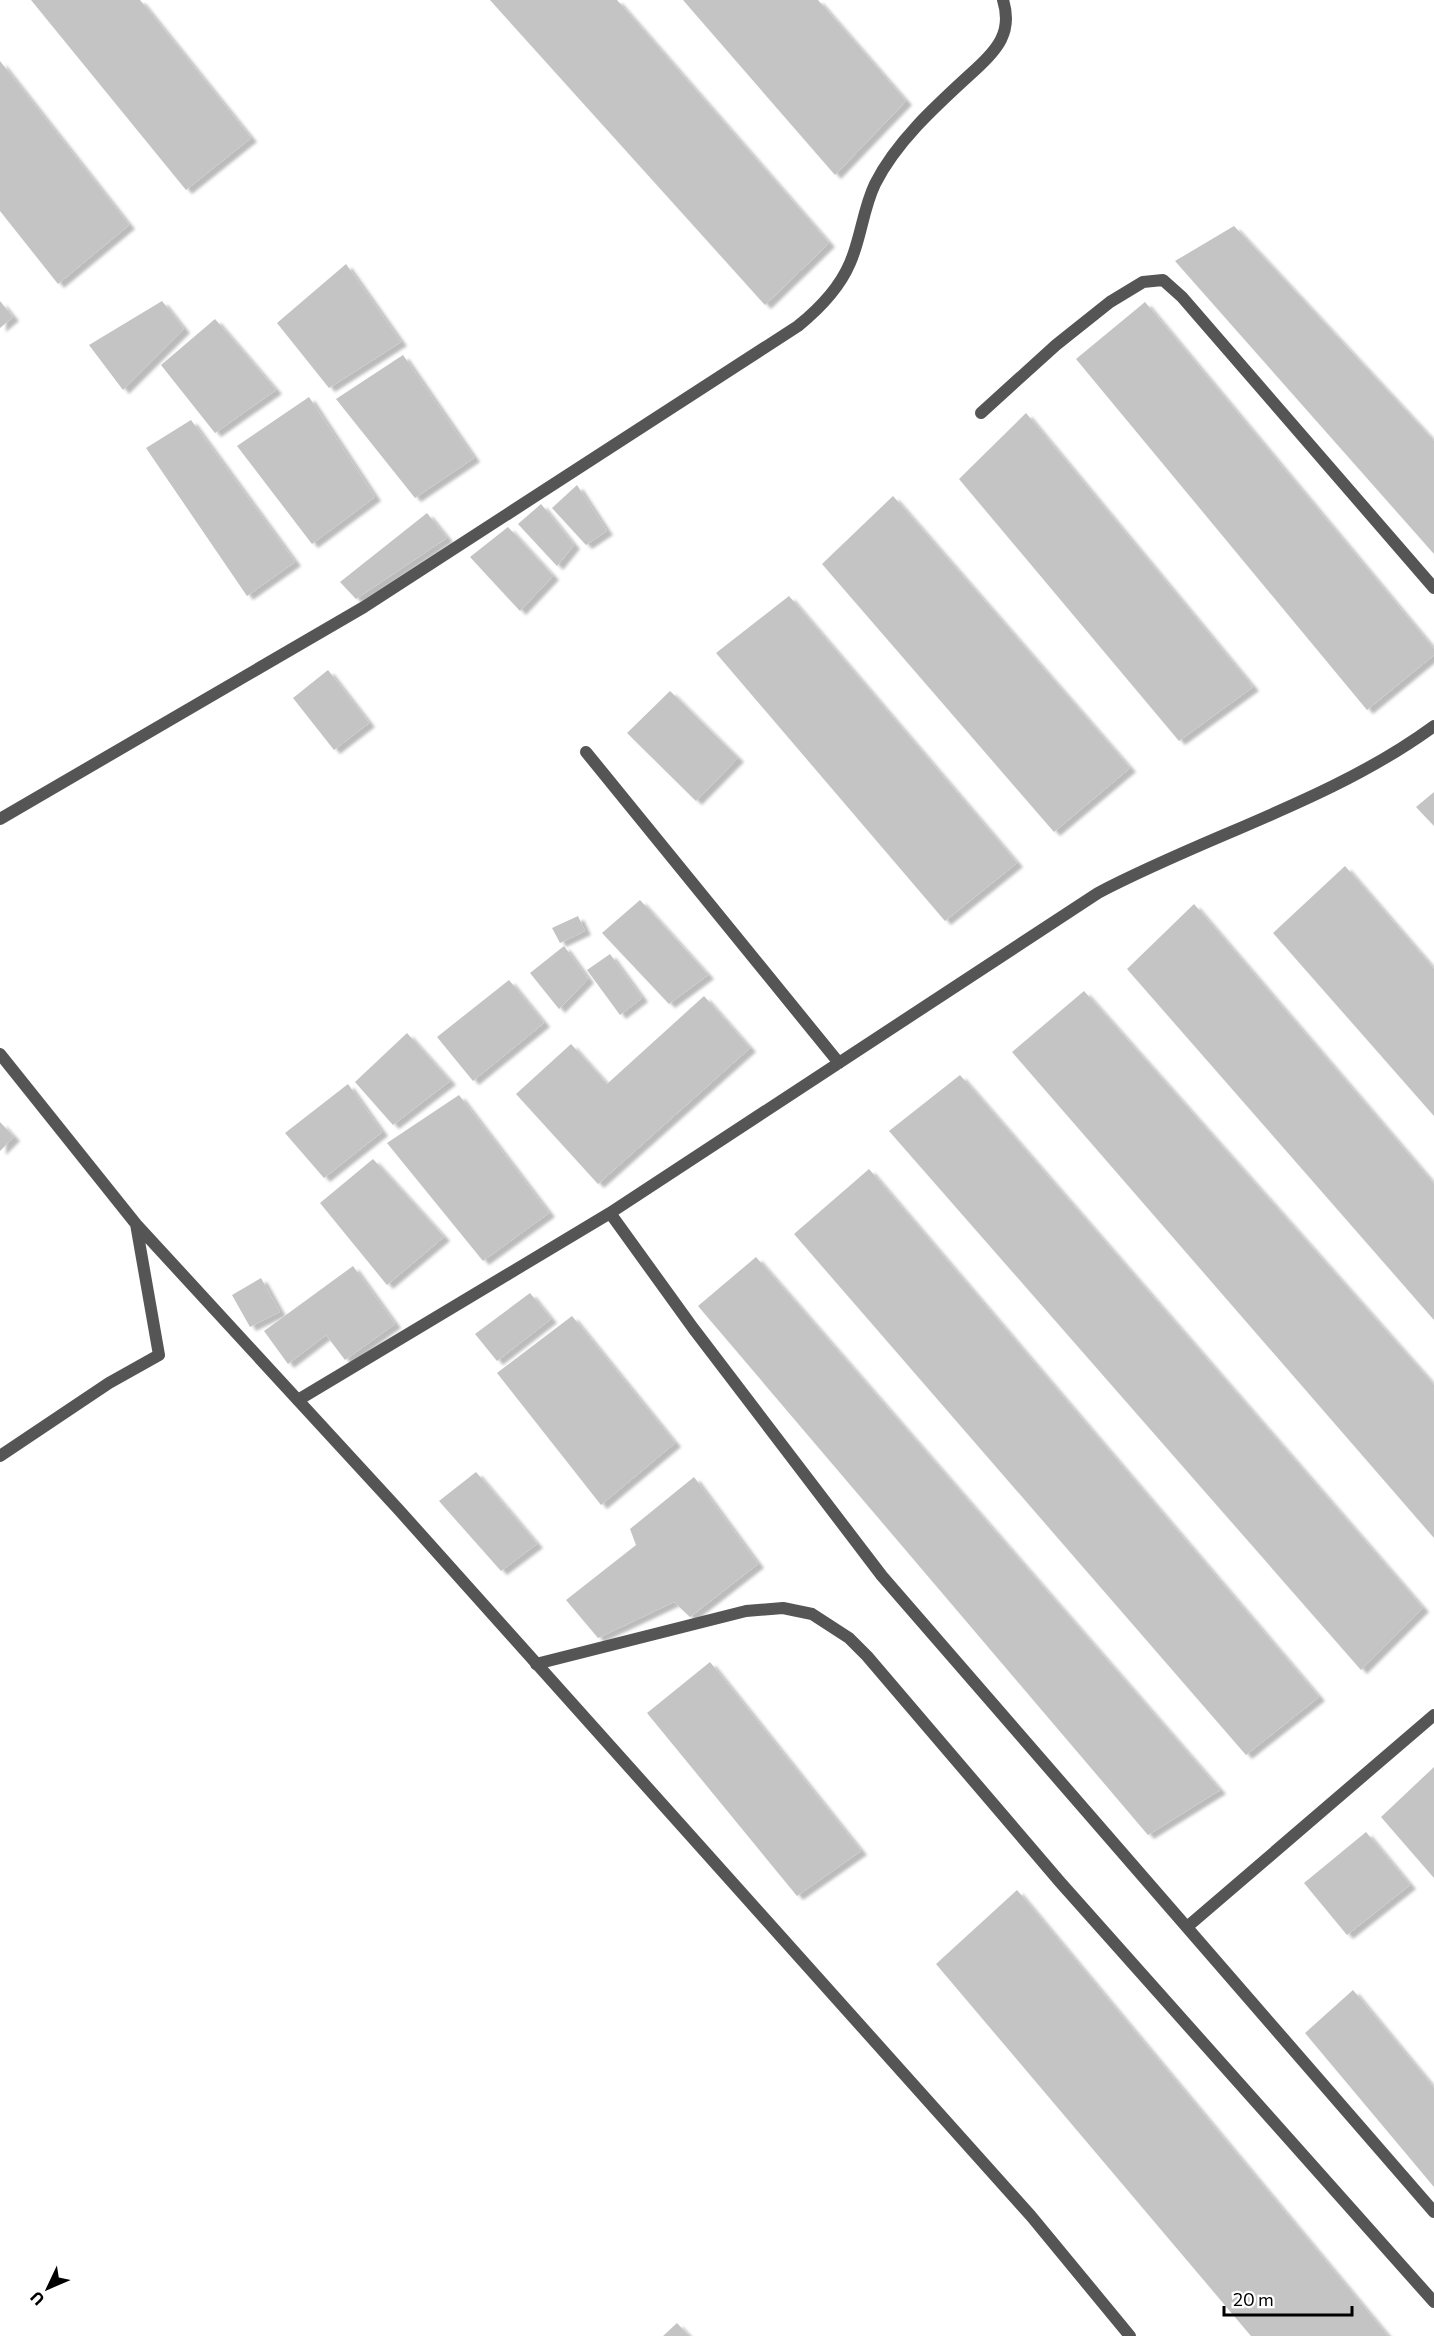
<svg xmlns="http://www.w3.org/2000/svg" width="1434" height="2336" viewBox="0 0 1434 2336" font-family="Commissioner,sans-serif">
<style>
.building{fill:#c4c4c4;filter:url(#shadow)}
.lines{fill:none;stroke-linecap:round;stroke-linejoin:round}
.lane{stroke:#555;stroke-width:12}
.street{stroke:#555;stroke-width:12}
</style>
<defs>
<filter id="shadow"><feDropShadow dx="6" dy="4" stdDeviation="1.5" flood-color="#0004"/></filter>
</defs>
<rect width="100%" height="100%" fill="#fff"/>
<path class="building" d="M31,0H140L251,138L186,190Z
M490,0H617L829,243L765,305Z
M683,0H818L906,101L835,175Z
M0,61L129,225L58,284L0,211Z
M1234,226L1434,441V554L1175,261Z
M346,264L401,342L329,388L277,323Z
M0,301L13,317L0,328Z
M162,301L184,329L123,390L89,345Z
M1145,302L1434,649V655L1367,710L1076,359Z
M215,319L276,390L215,433L161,365Z
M403,355L474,458L415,498L336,399Z
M309,397L375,497L312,544L237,446Z
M1026,413L1253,687L1179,741L959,479Z
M191,420L295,562L247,596L146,448Z
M577,485L607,531L586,545L552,508Z
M893,496L1130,768L1054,832L822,564Z
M541,504L574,545L557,566L518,524Z
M427,513L447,538L356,599L340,582Z
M508,527L553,576L520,611L470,557Z
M789,596L1017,863L945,921L716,653Z
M328,670L369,723L334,750L293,698Z
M670,691L738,758L696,801L627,733Z
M1434,792V826L1416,807Z
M1345,866L1434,969V1116L1273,933Z
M640,900L708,975L669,1004L602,933Z
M1194,904L1434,1184V1320L1127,969Z
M578,916L585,931L560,943L552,928Z
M564,946L588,979L559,1009L530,973Z
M610,954L642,998L620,1015L587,970Z
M509,980L544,1023L473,1081L437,1037Z
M1084,991L1434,1385V1538L1012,1052Z
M704,996L750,1048L598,1184L516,1094L571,1044L607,1084Z
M407,1033L450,1081L393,1125L355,1082Z
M960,1075L1423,1608L1361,1670L889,1131Z
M348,1084L382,1132L324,1178L285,1133Z
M459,1095L549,1213L483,1261L387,1143Z
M0,1122L14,1137L0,1151Z
M373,1159L444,1237L387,1285L320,1203Z
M869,1169L1319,1697L1246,1755L794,1234Z
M756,1257L1220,1790L1148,1835L698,1306Z
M353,1266L395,1324L345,1360L326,1335L288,1364L264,1331Z
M261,1278L280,1312L250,1327L232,1295Z
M530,1293L551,1319L497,1361L475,1334Z
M572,1316L675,1443L601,1505L497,1373Z
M476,1472L537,1544L501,1571L439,1501Z
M694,1477L758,1564L690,1617L674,1602L598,1638L566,1600L636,1545L630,1529Z
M710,1662L861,1851L797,1896L647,1713Z
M1434,1767V1878L1381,1817Z
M1366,1832L1410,1885L1347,1935L1304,1883Z
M1017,1890L1388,2336H1251L936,1964Z
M1353,1990L1434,2088V2187L1305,2033Z
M677,2323L689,2336H663Z"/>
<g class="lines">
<path class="lane" d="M981,413L1056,345L1110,302L1143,282L1163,280L1182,297L1434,588
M1434,726C1333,800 1208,835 1098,893L610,1213L693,1328L882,1576L1434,2212
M586,752L839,1063
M298,1400L610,1213
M536,1664L746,1611L783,1608L812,1614L849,1638L867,1656L1060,1882L1434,2302
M1187,1927L1434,1715"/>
<path class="street" d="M0,819L364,607L798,326C819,309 839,289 850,263C861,238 863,209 875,184C897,140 939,103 975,70C997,50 1013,32 1003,0
M0,1054L136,1224
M0,1456L109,1383L159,1355L136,1224L399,1510L1031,2216L1130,2336"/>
</g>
<g transform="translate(48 2288) rotate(226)" stroke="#ffffff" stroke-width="4.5" paint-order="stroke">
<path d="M0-4.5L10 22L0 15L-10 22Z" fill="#000000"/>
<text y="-9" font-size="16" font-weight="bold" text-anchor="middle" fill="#000000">U</text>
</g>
<path d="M1224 2306v9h128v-9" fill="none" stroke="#000000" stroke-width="3"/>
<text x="1233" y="2306" font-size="18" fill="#000000" stroke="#ffffff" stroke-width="4.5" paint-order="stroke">20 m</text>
</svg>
